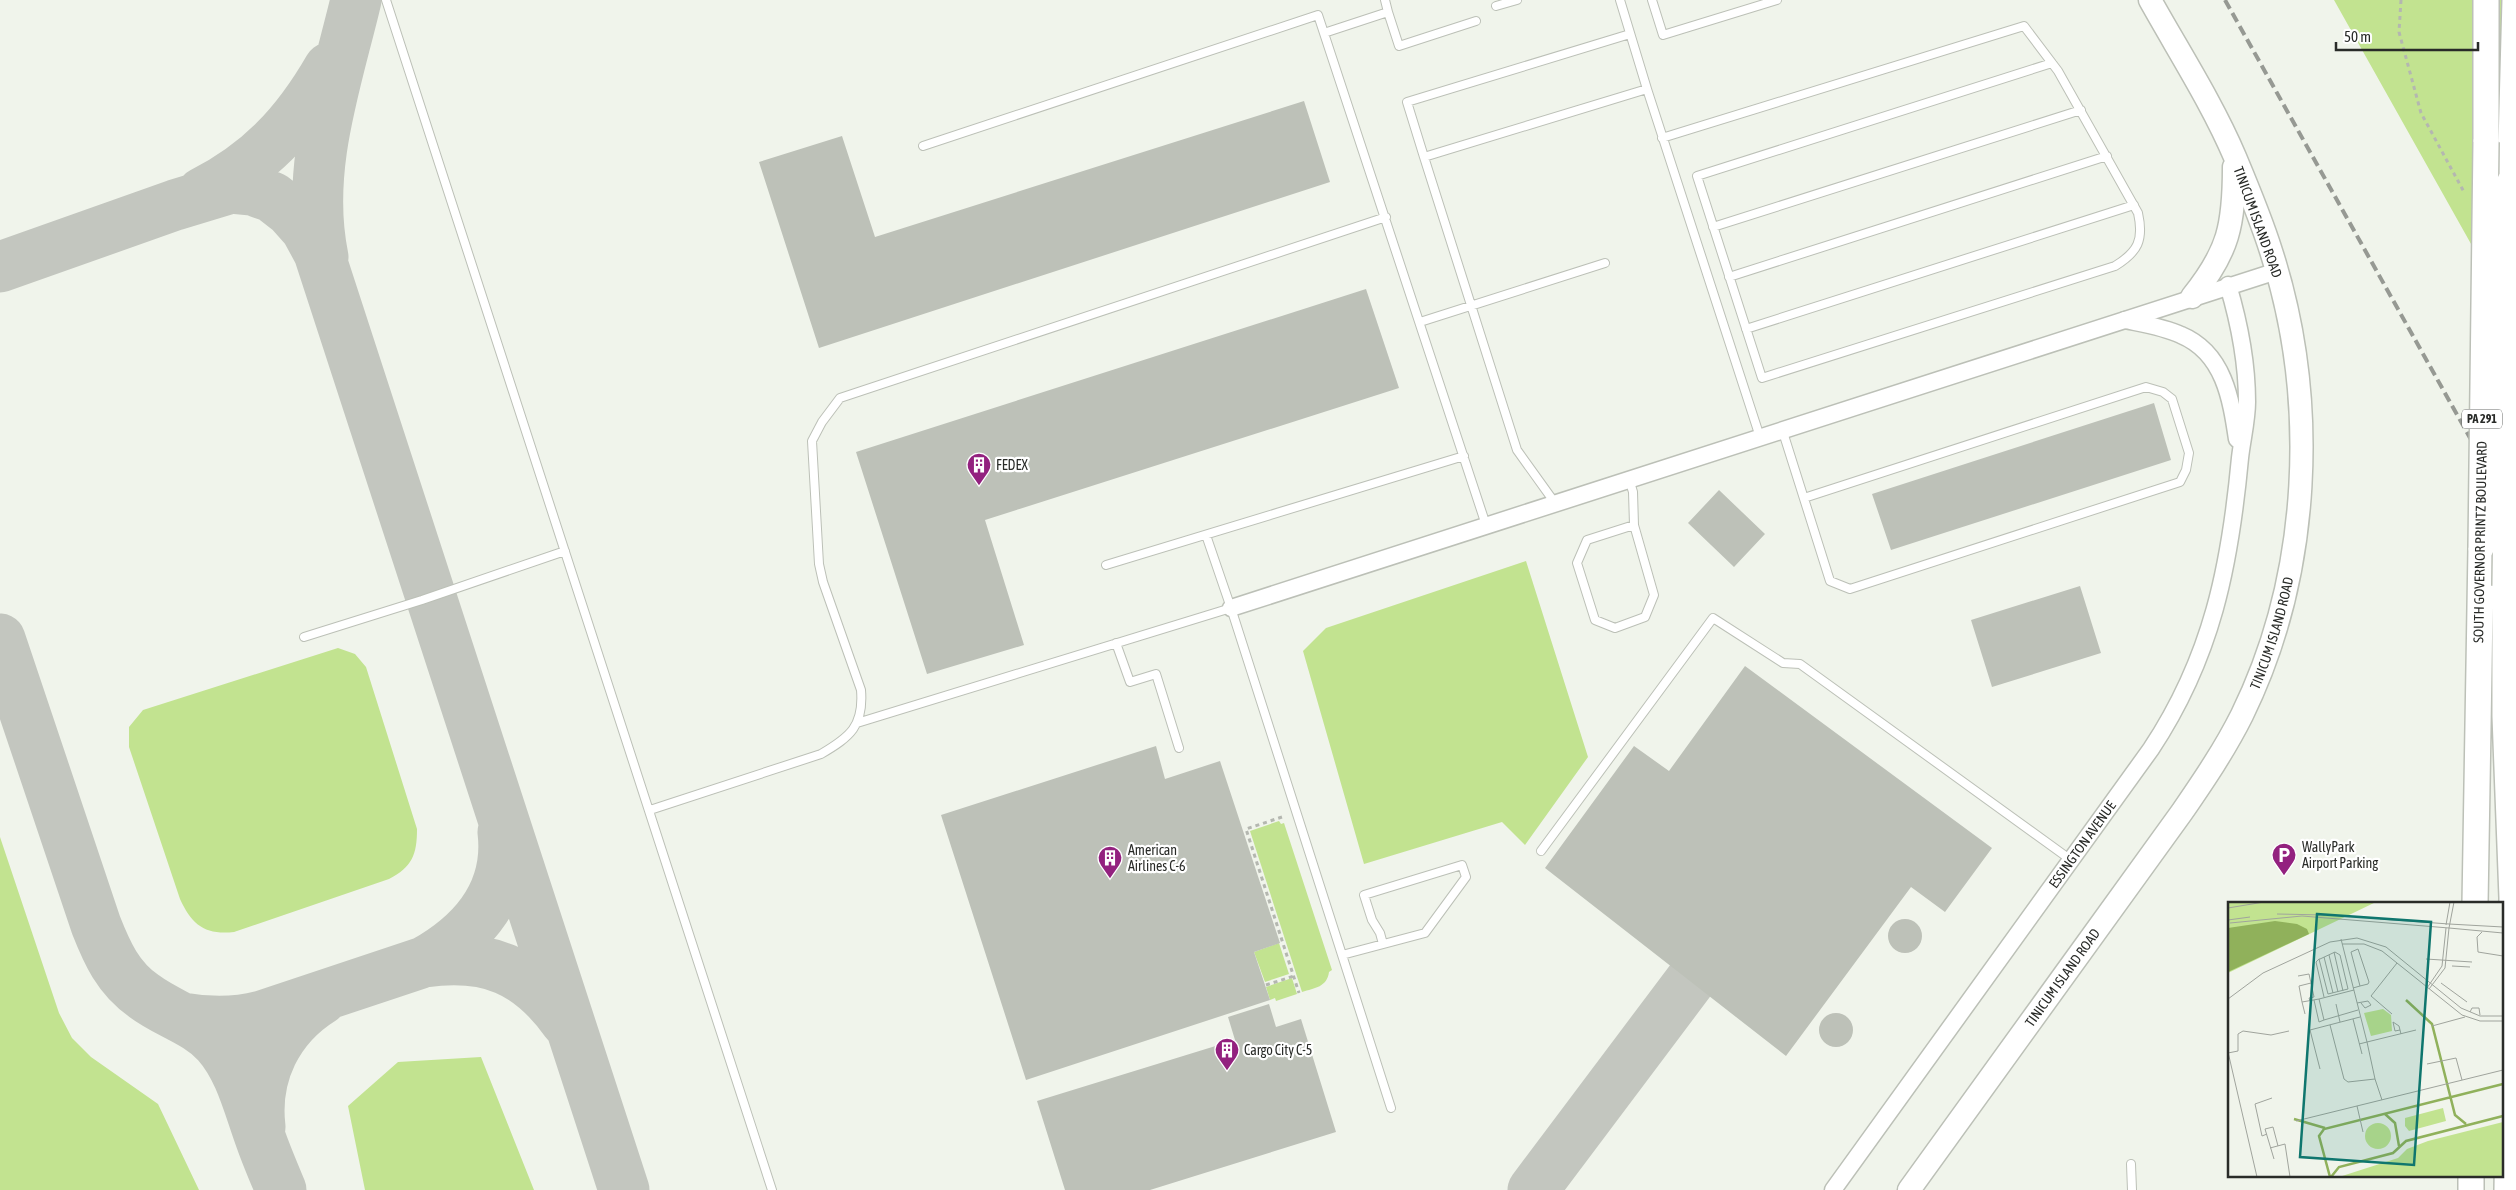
<svg xmlns="http://www.w3.org/2000/svg" width="2516" height="1190" viewBox="0 0 2516 1190" font-family="'Asap Condensed',sans-serif">
<style>
.green{fill:#c2e390}
.lines{fill:none;stroke-linecap:round;stroke-linejoin:round}
.taxiway{stroke:#c3c6bf;stroke-width:51}
.building{fill:#bdc1b8}
.lane-casing{stroke:#bcc0b7;stroke-width:10}
.street-casing{stroke:#bcc0b7;stroke-width:19}
.secondary-casing{stroke:#bcc0b7;stroke-width:25}
.primary-casing{stroke:#bcc0b7;stroke-width:28}
.path{stroke:#b4b7b0;stroke-width:3;stroke-dasharray:4 4;stroke-linecap:butt}
.lane{stroke:#fff;stroke-width:8}
.street{stroke:#fff;stroke-width:16}
.secondary{stroke:#fff;stroke-width:22}
.primary{stroke:#fff;stroke-width:25}
.rail{stroke:#969993;stroke-width:4;stroke-dasharray:10 5;stroke-linecap:butt}
.primary-bridge-casing{stroke:#bcc0b7;stroke-width:28;stroke-linecap:butt}
.primary-bridge{stroke:#fff;stroke-width:25}
.labels{text-anchor:middle;stroke-width:4.5;stroke-linejoin:round;paint-order:stroke}
.shield{fill:#fff;stroke:#696b68;stroke-width:1}
.shield-label{font-size:12px;font-weight:bold;fill:#292b28}
.street-label{font-size:14px;fill:#292b28;stroke:#fff}
.poi-label{font-size:14px;fill:#292b28;stroke:#fff;text-anchor:start}
.inset-river{fill:none;stroke:#90b15b;stroke-width:2.5}
.inset-road{fill:none;stroke:#a0a49d;stroke-width:1}
.view{fill:#0f766e;fill-opacity:0.15;stroke:#0f766e;stroke-width:2.5}
.inset-edge{fill:none;stroke:#292b28;stroke-width:2.5}
</style>
<rect width="100%" height="100%" fill="#f0f4eb"/>
<path class="green" d="M2334,0H2516V324Z
M1526,561L1588,757L1525,845L1502,822L1364,864L1303,651L1326,628Z
M338,648L355,654L366,667L417,829C417,855 412,867 389,879L234,932C205,935 192,925 180,899L129,747V727L143,710Z
M1279,821L1281,824L1284,823L1332,970L1329,972C1327,987 1315,988 1302,992L1250,831Z
M0,837L59,1013L72,1038L91,1057L158,1104L199,1190H0Z
M1279,943L1289,974L1265,982L1254,952Z
M1292,978L1297,994L1276,1001L1275,998L1270,1000L1266,987Z
M481,1057L534,1190H365L348,1106L398,1062Z"/>
<g class="lines">
<path class="taxiway" d="M202,193C260,163 296,125 329,68
M323,257C305,169 336,84 356,0
M0,267L175,205L231,188L252,190L272,197L290,211L306,229L319,253L624,1190
M0,639L96,925C107,953 118,978 144,996C168,1014 197,1021 217,1043C241,1070 249,1108 261,1140C267,1157 274,1173 281,1190
M424,962C488,953 529,970 566,1022
M183,1018C211,1023 235,1023 262,1016L424,962C474,934 510,892 503,832
M260,1127C254,1075 277,1027 322,999
M1533,1190L1690,981"/>
</g>
<path class="building" d="M1304,101L1330,182L819,348L759,162L842,136L875,237Z
M1366,289L1399,388L985,520L1024,645L927,674L856,452Z
M2154,403L2171,460L1891,550L1872,494Z
M1719,490L1765,534L1734,567L1688,523Z
M2080,586L2101,653L1992,687L1971,620Z
M1745,666L1992,848L1945,912L1911,887L1786,1056L1545,868L1634,746L1669,771Z
M1156,746L1165,779L1220,761L1280,943L1254,952L1270,1000L1026,1080L941,815Z
M1888 936a17 17 0 1 1 34 0a17 17 0 1 1-34 0Z
M1269,1004L1276,1027L1301,1019L1336,1132L1150,1190H1065L1037,1101L1235,1040L1228,1017Z
M1819 1030a17 17 0 1 1 34 0a17 17 0 1 1-34 0Z"/>
<g class="lines">
<defs>
<path id="lane" d="M386,0L772,1190
M1385,0L1388,12
M1620,0L1647,89
M1652,0L1663,35L1777,0
M1496,6L1517,0
M1324,33L1388,12L1399,46L1476,21
M1662,138L2024,26L2058,71L2138,213C2144,240 2138,252 2115,266L1762,378L1697,176L2052,63
M923,146L1318,15L1486,525
M1424,157L1407,102L1630,34
M1713,227L2081,110
M1729,277L2107,156
M1420,322L1605,263
M1746,329L2134,205
M1782,429L1830,581L1850,589L2180,482L2186,470L2189,453L2172,399L2163,392L2146,387L1804,498
M1629,479L1633,492L1634,525L1654,595L1645,617L1615,628L1595,620L1577,563L1587,540L1634,525
M1555,503L1517,450L1424,157L1647,89L1760,437
M1206,535L1231,608
M1106,565L1464,456
M304,637L422,600L565,551
M1116,643L1130,682L1156,674L1179,748
M857,723L1231,608L1391,1108
M650,810L821,754C850,737 864,726 861,690L823,582L819,564L812,441L822,422L840,398L1386,217
M1541,851L1713,618L1783,663L1800,664L2071,860
M1342,955L1425,933L1466,877L1462,865L1364,895L1372,920L1380,933L1383,944
M2131,1164L2132,1190"/>
<g id="street">
<path d="M2125,320C2144,324 2164,327 2181,335C2224,353 2231,399 2237,439"/>
<path d="M1231,608L2277,271"/>
<path id="s1" d="M1833,1190L2151,749C2212,657 2230,566 2240,458C2242,440 2247,420 2247,402C2247,364 2239,322 2228,285"/>
</g>
<g id="secondary">
<path d="M2192,297C2229,251 2234,225 2234,167"/>
<path id="s2" d="M1909,1190L2182,812C2204,780 2225,749 2242,715C2311,574 2319,400 2271,251C2261,219 2248,188 2235,157C2212,103 2179,52 2150,0"/>
</g>
<path id="primary" d="M2486,0V142
M2510,181L2515,0
M2505,586V716L2512,898L2507,1190
M2475,904L2481,548
M2471,1190V1176"/>
</defs>
<use href="#lane" class="lane-casing"/>
<use href="#street" class="street-casing"/>
<use href="#secondary" class="secondary-casing"/>
<use href="#primary" class="primary-casing"/>
<path class="path" d="M2401,0L2399,32L2421,113L2464,192
M1282,817L1246,829L1299,993
M1266,985L1294,976"/>
<use href="#lane" class="lane"/>
<use href="#street" class="street"/>
<use href="#secondary" class="secondary"/>
<use href="#primary" class="primary"/>
<path class="rail" d="M2225,0L2516,520"/>
<defs>
<path id="primary-bridge" d="M2481,548L2486,142
M2505,586L2510,181"/>
</defs>
<use href="#primary-bridge" class="primary-bridge-casing"/>
<use href="#primary-bridge" class="primary-bridge"/>
</g>
<defs>
<symbol id="building-pin" viewBox="-11 -11 22 30"><path d="M0 17L-7.5 6A9.5 9.5 0 1 1 7.5 6Z" fill="#93217f" stroke="#fff"/><path d="M-4-6H4V6H1V3H-1V6H-4ZM-2.5-4.3h1.7v1.8h-1.7ZM.8-4.3h1.7v1.8H.8ZM-2.5-1h1.7V.8h-1.7ZM.8-1h1.7V.8H.8Z" fill="#fff"/></symbol>
<symbol id="parking-pin" viewBox="-11 -11 22 30"><path d="M0 17L-7.5 6A9.5 9.5 0 1 1 7.5 6Z" fill="#93217f" stroke="#fff"/><path d="M-3.5-5.5H1a3.5 3.5 0 0 1 0 7H-1V5.5H-3.5ZM-1-3.4V-.6H.8a1.4 1.4 0 0 0 0-2.8Z" fill="#fff"/></symbol>
</defs>
<g fill-rule="evenodd">
<use href="#building-pin" x="965" y="451" width="28" height="38"/>
<use href="#parking-pin" x="2270" y="841" width="28" height="38"/>
<use href="#building-pin" x="1096" y="844" width="28" height="38"/>
<use href="#building-pin" x="1213" y="1036" width="28" height="38"/>
</g>
<g class="labels">
<rect class="shield" x="2462" y="409.5" width="40" height="19" rx="4"/>
<g class="shield-label">
<text x="2482" y="423">PA 291</text>
</g>
<g class="street-label">
<text transform="translate(2258 222) rotate(70)" y="5">TINICUM ISLAND ROAD</text>
<text transform="translate(2480 542) rotate(-89)" y="5">SOUTH GOVERNOR PRINTZ BOULEVARD</text>
<text dy="5" stroke="none"><textPath href="#s2" startOffset="668">TINICUM ISLAND ROAD</textPath></text>
<text dy="5" stroke="none"><textPath href="#s1" startOffset="426">ESSINGTON AVENUE</textPath></text>
<text dy="5" stroke="none"><textPath href="#s2" startOffset="262">TINICUM ISLAND ROAD</textPath></text>
</g>
<g class="poi-label">
<text x="996" y="470">FEDEX</text>
<text x="2302" y="852">WallyPark<tspan x="2302" dy="16">Airport Parking</tspan></text>
<text x="1128" y="855">American<tspan x="1128" dy="16">Airlines C-6</tspan></text>
<text x="1244" y="1055">Cargo City C-5</text>
</g>
</g>
<g transform="translate(2228 902)">
<rect width="275" height="275" fill="#f0f4eb"/>
<path d="M0,0H148L0,71ZM155,107L163,113L164,129L143,134L136,111ZM215,206L218,219L181,229L177,224V216ZM275,220V275H111L170,256L179,247L200,239ZM137 234a13 13 0 1 1 26 0a13 13 0 1 1-26 0Z" fill="#c2e390"/>
<path d="M47,19L69,22L79,27L81,32L0,70V26Z" fill="#90b15b"/>
<path class="inset-river" d="M178,98L204,122L227,213L238,222M157,212L167,221L171,244M66,217L97,226M102,275L91,234L96,227L275,182M103,275L111,265L165,251L178,239L275,214"/>
<path class="inset-road" d="M210,0H270M0,6L36,0M49,12L97,13M152,17L221,22M0,18L22,15M2,21L74,14L221,26L226,0M221,22L275,25M218,23L222,0M254,30L249,35L250,50L275,54M113,37L139,140L131,142M114,42H136L154,49L234,113L252,119H275M106,50L115,89M101,53L110,90M96,55L105,91M91,57L100,92L120,87L112,53L107,50L92,57H91L88,60L96,95M198,57L244,60M224,64L242,65M70,74L81,72L83,81M213,81L239,100M125,86L132,84L140,82L141,80L130,47L123,50L132,84M199,86L214,64L218,26M201,87L217,66L221,26L275,31M126,88L91,97L96,118L130,108M0,97L35,71L102,40L129,36L158,45L233,106L252,114H275M86,98L91,120L96,118M74,100L71,84L83,81L86,95L81,96L82,99M129,101L140,99L143,103L137,106L133,101M108,102L112,120M242,110L244,106H251L252,113M77,112L74,100L91,97M164,112L143,94L169,61M125,117L134,152M102,123L116,177L120,180L147,177L154,198M204,124L237,115M172,128L167,129L165,120L171,124L173,132M0,150L29,275M0,151L10,149V132L15,129L43,133L61,129M199,162L228,156L234,178M92,167L82,128L132,115M147,177L139,140L188,128M129,204L135,230M68,219L275,168M39,232L34,234L27,202L44,196M42,246L57,242L62,275M46,257L37,227L45,225L50,244"/>
<path class="view" d="M89,12L203,20L186,263L72,255Z"/>
<rect width="275" height="275" class="inset-edge"/>
</g>
<path d="M2336 42v8h142v-8" fill="none" stroke="#292b28" stroke-width="2.5"/>
<text x="2344" y="42" font-size="15" fill="#292b28" stroke="#ffffff" stroke-width="4" paint-order="stroke">50 m</text>
</svg>
